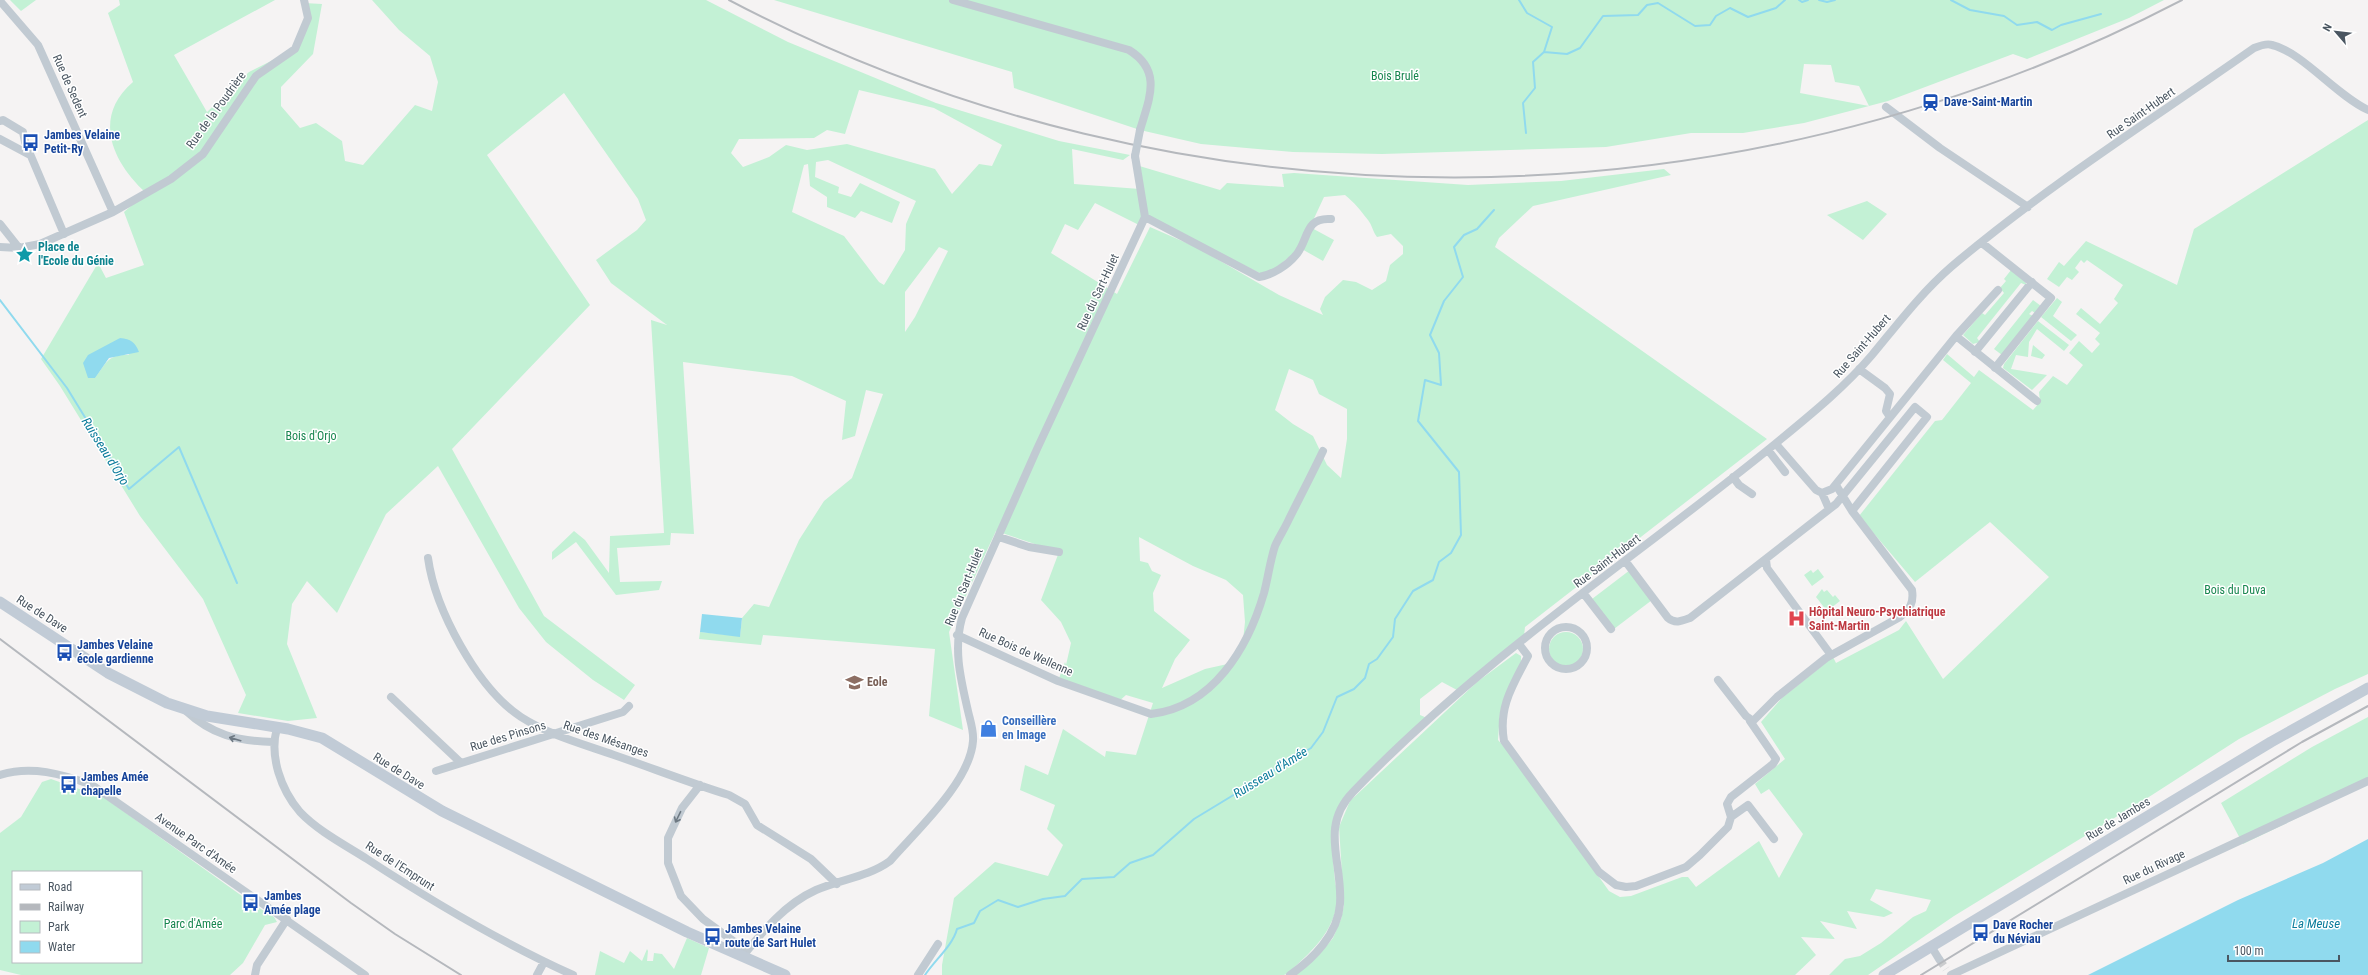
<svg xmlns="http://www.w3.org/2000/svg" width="2368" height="975" viewBox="0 0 2368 975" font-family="'Roboto Condensed',sans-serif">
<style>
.green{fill:#c3f1d5;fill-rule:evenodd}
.water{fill:#90daee}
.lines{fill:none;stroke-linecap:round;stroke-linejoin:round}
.stream{stroke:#90daee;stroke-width:2}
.street-tunnel{stroke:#caccce;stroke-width:8;stroke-dasharray:8 4;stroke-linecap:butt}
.street{stroke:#c1cad2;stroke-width:8}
.secondary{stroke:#c1cbd6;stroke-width:11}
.rail{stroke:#b5b8bd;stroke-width:2}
.street-bridge{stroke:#c1cad2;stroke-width:8}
.oneway{stroke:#6e7983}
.labels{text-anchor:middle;stroke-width:3;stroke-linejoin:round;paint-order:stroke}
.park-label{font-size:12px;fill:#17864f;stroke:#fff}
.street-label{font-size:12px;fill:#4a5661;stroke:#fff}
.transit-label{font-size:12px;font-weight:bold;fill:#164399;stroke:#fff;text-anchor:start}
.culture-label{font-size:12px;font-weight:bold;fill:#0d838f;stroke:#fff;text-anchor:start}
.health-label{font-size:12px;font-weight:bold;fill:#be3a42;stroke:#fff;text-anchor:start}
.education-label{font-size:12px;font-weight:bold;fill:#785e54;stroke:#fff;text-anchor:start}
.shop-label{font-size:12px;font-weight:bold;fill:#366cbe;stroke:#fff;text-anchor:start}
.water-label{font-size:13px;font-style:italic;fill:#0c7c9b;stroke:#fff}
</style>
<rect width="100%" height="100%" fill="#f5f3f3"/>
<path class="green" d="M10,0H36L21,11Z
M119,0H275L174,55L207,112L249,72L295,49L308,18L304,3L322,4L313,54L281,87V106L300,128L316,123L342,141L345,161L363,165L415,105L432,111L438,82L430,56L399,30L372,0H706L788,42L936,103L1059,141L1130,155L1123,160L1072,149L1074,184L1140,189L1136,165L1220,190L1227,183L1284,187L1282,174L1294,173L1468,185L1561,181L1664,169L1671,175L1533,206L1499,238L1495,247L1767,439L1525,627L1524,636L1457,690L1442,682L1420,699V715L1427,718L1349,791C1325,820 1332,846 1335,881C1336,887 1338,895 1337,902C1334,932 1309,954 1288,973L1284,975H942V965L954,898L995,862L1048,876L1063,845L1047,829L1055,805L1020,790L1025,765L1048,775L1063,729L1105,757L1106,751L1136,755L1153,703L1126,695L1117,703L1058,681L1065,662L1066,665L1071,643L1061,622L1041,600L1059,552L996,531L949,632L963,730L929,716L935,649L763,635L761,645L699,639L700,632L740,636L742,618L754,604L769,607L799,540L824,501L852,478L883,394L866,390L855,436L842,440L846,401L792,376L683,362L694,534L671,533L670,545L617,548L620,582L662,581L659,590L616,595L576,542L552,560V552L574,531L585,540L609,573L610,536L664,533L651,320L667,325L611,283L596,260L637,230L646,220L638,199L564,93L487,155L590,305L452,449L544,616L635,685L624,700L593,680L546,642L519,608L438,466L386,514L337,613L307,581L292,604L287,644L317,718L288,721L238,713L246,695L203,599L140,516L60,386L41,359L98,263L106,278L144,265L124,212L146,193C112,162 92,117 133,82L108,13L120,5ZM859,90L934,108L1002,145L992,166L979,164L952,194L935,169L847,144L807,150L786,145L769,157L743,167L731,153L739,139L814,138L827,130L845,134ZM828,160L916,201L906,224L905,250L884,285L879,282L844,236L792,212L804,165L808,164L810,186L827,197V207L855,218L861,211L892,223L900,202L860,183L851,197L838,193L839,187L815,177L816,162ZM1345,195C1355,203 1360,210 1368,220C1372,225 1373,232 1377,237L1391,234L1403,246V254L1390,265L1386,281L1372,290L1356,282L1343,280L1325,297L1320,309L1323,315L1279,295L1198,248L1150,227L1117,294L1051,253L1065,224L1078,230L1095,203L1141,226L1145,217L1266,276L1300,248L1323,261L1334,240L1310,227L1324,197ZM939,247L948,251L915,317L905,332V292ZM120,338L129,355C108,354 106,363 95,378ZM1289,369L1313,380L1319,394L1347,409V439L1341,478L1327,465L1313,436L1293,424L1275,410ZM1139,537L1193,566L1226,580L1243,595L1245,622L1242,650L1232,663L1205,669L1162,688L1175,659L1190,640L1154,611L1153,593L1161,575L1152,571L1148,563L1140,561Z
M774,0H2164L2129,18L2027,59L2013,54L1888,101L1804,123L1743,133H1691L1606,147L1382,154L1293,152L1201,144L1140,130L1014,88L1012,72ZM1804,64L1831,65L1835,82L1859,86L1869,106L1800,93Z
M2368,120V674L2335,689L2239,739L2152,795L1954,916L1868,975H1829L1845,959L1860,956L1881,943L1913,917L1926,911L1931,900L1876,889L1870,900L1893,913L1884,917L1847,911L1857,929L1820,921L1835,939L1801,937L1816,955L1795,975H1296L1318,956L1333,938L1341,919L1344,905L1339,827L1350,801L1477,682L1516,653L1521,656V662L1500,713L1498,740L1515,759L1609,891L1620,897L1631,896L1682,877H1688L1696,887L1759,841L1779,878L1803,834L1769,789L1761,794L1755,784L1785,759L1761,722L1782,698L1833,657L1836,663L1899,630L1906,621L1943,679L2049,577L1990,522L1915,582L1859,516L1935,421L1942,420L1971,383L1943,360L1947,354L1974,377L1979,370L2033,410L2040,402L2039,392L2053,376L2067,385L2083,365L2069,353L2079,341L2092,353L2100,344L2095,339L2100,333L2076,314L2081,308L2100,324L2118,303L2114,299L2123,285L2087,260L2084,263L2081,260L2075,268L2079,272L2072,280L2067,277L2059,287L2047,279L2059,262L2064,266L2086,241L2177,285L2194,229Z
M1867,201L1887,214L1863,240L1827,215Z
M2011,270L2026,283V285L2021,283L1977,338L1980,342L1973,344L1963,335L1982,313L1985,315L2004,293L2000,288L2006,281L2004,279Z
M2057,298L2062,302L2053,316L2077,335L2071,341L2041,317Z
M2033,300L2041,306L2035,313L2032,311L2029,314L2033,316L2002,355L1994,349Z
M2038,321L2069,345L2064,351L2037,329L2029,342L2028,357L2016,355L2011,369L2047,375L2032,390L2003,368L2004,364Z
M2033,345L2045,355L2042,359L2031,356Z
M1818,569L1824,577L1812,586L1804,575L1811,570L1813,573Z
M1630,570L1652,600L1614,629L1592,599Z
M1822,589L1824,592L1827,590L1833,597L1835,595L1840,601L1827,611L1816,597Z
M1549 649a17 17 0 1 1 34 0a17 17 0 1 1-34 0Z
M2368,717V784L2243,844L2221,803L2312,747Z
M51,779L105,798L256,906L274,917L277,922L265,925L243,963L230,975H21L0,970V833L21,817L42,782ZM13,872H141V962H13Z
M687,938L709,948L701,975H595L600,951L624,963L630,951L642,961L647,949L648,951L647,961H653L654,953L662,954L674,969Z"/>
<path class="water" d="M120,338C131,339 135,342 139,352L109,358L95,378H88L83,363L88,355Z
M702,614L742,618L740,637L700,632Z
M2368,839V975H2088L2238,900L2323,863Z"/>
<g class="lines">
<path class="stream" d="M1519,0L1527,13L1552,27L1544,52
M1799,0L1802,2L1808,0
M1819,0L1827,2L1835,0
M1951,0L1970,10L2004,16L2017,25L2037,22L2052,30L2061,25L2101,14
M1526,133L1523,103L1535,88L1533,62L1544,52L1567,54L1580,48L1603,16L1638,15L1647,5L1658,3L1695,26L1710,25L1716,16L1730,8L1748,17L1776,8L1785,0
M0,300L67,388L129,489L179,447L237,583
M925,975C935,960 953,945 957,929L974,923L980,911L998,900L1018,907L1043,899L1065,896L1082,879L1114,877L1130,863L1153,855L1194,819L1311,748L1323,732L1337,697L1354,689L1365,678L1369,664L1377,659L1393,637L1395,619L1413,591L1433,580L1439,562L1451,553L1461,535L1459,472L1418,421L1425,380L1441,385L1439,353L1430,335L1444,301L1463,277L1454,247L1464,235L1477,229L1494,210"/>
<path class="street-tunnel" d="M1939,959L1946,969"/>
<path class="street" d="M953,0L1129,50C1163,71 1149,99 1140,130
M0,1L38,45L113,212
M1886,107L1940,148L2028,207
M0,121L3,120L23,132L25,142L64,234
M0,139L30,155
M1145,217L1259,277C1272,275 1287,266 1296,255C1309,240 1304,217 1331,219
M0,224L19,248
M1982,243L2051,298L1995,368
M0,247L19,248L40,244L113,212L171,179L203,154L256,76L295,49L308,18L304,0
M1956,336L2037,401
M1975,352L2032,282
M1859,369L1885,388L1890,394L1886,411L1890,417
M1776,444L1816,490L1822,493L1832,489L1956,336L1998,290
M1768,450L1785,472
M1733,477L1739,485L1752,494
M1836,485L1852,511
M1822,493L1829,509
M999,537L1029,547L1059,552
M428,558C435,609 477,688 521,717C549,735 583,744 614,755C652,768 690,783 729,795L745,804L757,825L811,859L837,884
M1766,560L1767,568L1831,655
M1626,562L1668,618C1675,624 1682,621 1690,618L1836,504L1915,407L1927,417L1852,511L1912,590C1914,603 1910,609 1900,617L1826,658L1777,697L1753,721L1746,716L1718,680
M1584,594L1611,629
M1545 648a21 21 0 1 1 42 0a21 21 0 1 1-42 0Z
M957,635L1058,681L1151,714C1213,707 1248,648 1264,593C1268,578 1270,561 1275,546C1279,537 1285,528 1289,519C1300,497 1312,474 1323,451
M1519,644L1528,656C1513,685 1498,707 1504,741L1599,872L1616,885L1626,887L1636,886L1686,867L1700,855L1728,827L1731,817L1727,804L1731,797L1773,764L1776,759L1750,721
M391,697L461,763
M185,710C212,735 237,741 273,742
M277,728C269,756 281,790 300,812C318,831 345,845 367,859C433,902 500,942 573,975
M436,771L623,712L629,706
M0,775C31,765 62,774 92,785L365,975
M700,785L682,808L668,838V863L681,896L703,919L747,951
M1731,817L1748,805L1774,839
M1931,946L1939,959
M742,957C763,931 785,904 816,890C841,879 868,877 890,861C917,830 970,782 973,741C974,731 970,720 968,711C961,680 953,650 962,618L1037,449L1145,217L1135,156
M255,975L257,965L287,919
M537,975L544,962
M918,975L938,944
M1290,975C1313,959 1338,934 1340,904C1343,862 1319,827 1353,792C1479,660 1634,559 1775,444C1809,416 1844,388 1872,355C1897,325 1921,293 1951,267C2045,187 2153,119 2254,48C2259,46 2267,43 2272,45C2302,52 2336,95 2368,110
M1951,975L2368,781"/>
<path class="secondary" d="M0,602L108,673L167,703L207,716L288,729L322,738L442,811L687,932L785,975
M1884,975L2271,742L2368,688"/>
<path class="rail" d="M729,0C1181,238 1731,235 2182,0
M0,639L351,903L395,934L461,975
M1921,975L2302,742L2368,706"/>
<path class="street-bridge" d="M1135,156L1140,130"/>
</g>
<defs><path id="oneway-shaft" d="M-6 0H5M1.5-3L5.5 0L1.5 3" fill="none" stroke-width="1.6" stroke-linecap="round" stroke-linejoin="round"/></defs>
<g class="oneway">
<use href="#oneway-shaft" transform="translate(235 739) rotate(-164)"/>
<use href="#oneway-shaft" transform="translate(678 817) rotate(116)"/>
</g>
<defs>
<symbol id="station-bare" viewBox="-9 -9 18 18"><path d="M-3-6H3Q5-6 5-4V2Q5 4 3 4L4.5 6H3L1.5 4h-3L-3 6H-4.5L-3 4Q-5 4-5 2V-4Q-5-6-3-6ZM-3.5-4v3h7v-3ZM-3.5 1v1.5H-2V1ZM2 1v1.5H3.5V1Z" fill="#1a4fb4" stroke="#fff" stroke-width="2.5" paint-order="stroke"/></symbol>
<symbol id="bus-bare" viewBox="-9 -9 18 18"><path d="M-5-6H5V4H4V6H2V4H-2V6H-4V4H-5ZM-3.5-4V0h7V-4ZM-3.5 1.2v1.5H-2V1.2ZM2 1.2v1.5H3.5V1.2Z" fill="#1a4fb4" stroke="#fff" stroke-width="2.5" paint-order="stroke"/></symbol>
<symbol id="sight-bare" viewBox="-9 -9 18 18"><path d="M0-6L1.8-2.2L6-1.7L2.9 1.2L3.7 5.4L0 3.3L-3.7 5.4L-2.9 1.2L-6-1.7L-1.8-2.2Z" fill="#0f9aa8" stroke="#fff" stroke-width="2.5" paint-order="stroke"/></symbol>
<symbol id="hospital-bare" viewBox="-9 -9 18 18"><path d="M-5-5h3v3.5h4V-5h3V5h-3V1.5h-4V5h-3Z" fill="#e0444e" stroke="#fff" stroke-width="2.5" paint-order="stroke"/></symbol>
<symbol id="school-bare" viewBox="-9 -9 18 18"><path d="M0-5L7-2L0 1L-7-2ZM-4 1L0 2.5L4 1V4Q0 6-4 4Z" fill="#8d6e63" stroke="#fff" stroke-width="2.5" paint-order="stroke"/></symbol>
<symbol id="shop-bare" viewBox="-9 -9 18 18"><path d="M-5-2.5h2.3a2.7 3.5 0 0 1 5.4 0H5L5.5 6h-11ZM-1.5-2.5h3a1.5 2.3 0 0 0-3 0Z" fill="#3f7fe0" stroke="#fff" stroke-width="2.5" paint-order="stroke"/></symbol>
</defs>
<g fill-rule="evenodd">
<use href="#station-bare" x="1918" y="90" width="25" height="25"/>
<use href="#bus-bare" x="18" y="130" width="25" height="25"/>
<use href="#sight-bare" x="12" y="242" width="25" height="25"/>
<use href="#hospital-bare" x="1784" y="606" width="25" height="25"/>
<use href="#bus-bare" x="52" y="640" width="25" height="25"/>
<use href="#school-bare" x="842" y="670" width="25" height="25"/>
<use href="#shop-bare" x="976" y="716" width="25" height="25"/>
<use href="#bus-bare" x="56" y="772" width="25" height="25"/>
<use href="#bus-bare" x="238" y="890" width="25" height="25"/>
<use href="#bus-bare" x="1968" y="920" width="25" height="25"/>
<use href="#bus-bare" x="700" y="924" width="25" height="25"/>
</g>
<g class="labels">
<g class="park-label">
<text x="1395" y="80">Bois Brulé</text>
<text x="311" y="440">Bois d'Orjo</text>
<text x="2235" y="594">Bois du Duva</text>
<text x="193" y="928">Parc d'Amée</text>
</g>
<g class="street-label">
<text transform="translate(70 86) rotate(66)" y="4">Rue de Sedent</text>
<text transform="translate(216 110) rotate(-54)" y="4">Rue de la Poudrière</text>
<text transform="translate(2141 113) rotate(-35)" y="4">Rue Saint-Hubert</text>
<text transform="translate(1098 292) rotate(-65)" y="4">Rue du Sart-Hulet</text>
<text transform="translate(1862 346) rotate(-49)" y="4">Rue Saint-Hubert</text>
<text transform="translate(1607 561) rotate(-37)" y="4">Rue Saint-Hubert</text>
<text transform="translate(964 587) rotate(-68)" y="4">Rue du Sart-Hulet</text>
<text transform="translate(42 614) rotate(33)" y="4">Rue de Dave</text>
<text transform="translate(1026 652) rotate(24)" y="4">Rue Bois de Wellenne</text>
<text transform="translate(508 736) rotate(-17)" y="4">Rue des Pinsons</text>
<text transform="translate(606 739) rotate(19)" y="4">Rue des Mésanges</text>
<text transform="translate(399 771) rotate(32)" y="4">Rue de Dave</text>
<text transform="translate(2118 819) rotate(-31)" y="4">Rue de Jambes</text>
<text transform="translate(196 843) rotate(35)" y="4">Avenue Parc d'Amée</text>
<text transform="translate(400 866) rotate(33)" y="4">Rue de l'Emprunt</text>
<text transform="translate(2154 867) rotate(-25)" y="4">Rue du Rivage</text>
</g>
<g class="transit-label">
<text x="1944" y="106">Dave-Saint-Martin</text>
<text x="44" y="139">Jambes Velaine<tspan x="44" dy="14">Petit-Ry</tspan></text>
<text x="77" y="649">Jambes Velaine<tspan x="77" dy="14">école gardienne</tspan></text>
<text x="81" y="781">Jambes Amée<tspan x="81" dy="14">chapelle</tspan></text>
<text x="264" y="900">Jambes<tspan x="264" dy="14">Amée plage</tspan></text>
<text x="1993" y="929">Dave Rocher<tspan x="1993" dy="14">du Néviau</tspan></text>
<text x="725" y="933">Jambes Velaine<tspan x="725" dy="14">route de Sart Hulet</tspan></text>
</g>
<g class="culture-label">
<text x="38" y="251">Place de<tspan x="38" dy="14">l'Ecole du Génie</tspan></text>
</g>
<g class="health-label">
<text x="1809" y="616">Hôpital Neuro-Psychiatrique<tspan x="1809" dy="14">Saint-Martin</tspan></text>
</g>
<g class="education-label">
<text x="867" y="686">Eole</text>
</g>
<g class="shop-label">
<text x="1002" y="725">Conseillère<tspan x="1002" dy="14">en Image</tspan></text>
</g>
<g class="water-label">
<text transform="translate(106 451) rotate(58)" y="5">Ruisseau d'Orjo</text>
<text transform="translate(1270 772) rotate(-32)" y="5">Ruisseau d'Amée</text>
<text x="2316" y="928">La Meuse</text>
</g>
</g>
<rect x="12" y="871" width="130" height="92" fill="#ffffff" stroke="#b7bbc0"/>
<rect x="20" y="884" width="20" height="6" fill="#c1cbd6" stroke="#b7bbc0"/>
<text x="48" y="891" font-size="12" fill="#4a5661">Road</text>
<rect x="20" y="904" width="20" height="6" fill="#b5b8bd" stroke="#b7bbc0"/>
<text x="48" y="911" font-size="12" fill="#4a5661">Railway</text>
<rect x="20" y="921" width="20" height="12" fill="#c3f1d5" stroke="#b7bbc0"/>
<text x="48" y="931" font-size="12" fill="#4a5661">Park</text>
<rect x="20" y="941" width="20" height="12" fill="#90daee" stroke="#b7bbc0"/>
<text x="48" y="951" font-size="12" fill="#4a5661">Water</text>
<g transform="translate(2336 32) rotate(298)" stroke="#ffffff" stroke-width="3" paint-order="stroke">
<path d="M0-3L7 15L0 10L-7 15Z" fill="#4a5661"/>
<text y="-6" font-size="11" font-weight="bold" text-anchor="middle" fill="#4a5661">N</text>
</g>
<path d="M2228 955v6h111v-6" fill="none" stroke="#4a5661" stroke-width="2"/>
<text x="2234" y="955" font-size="12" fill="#4a5661" stroke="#ffffff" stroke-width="3" paint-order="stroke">100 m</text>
</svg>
